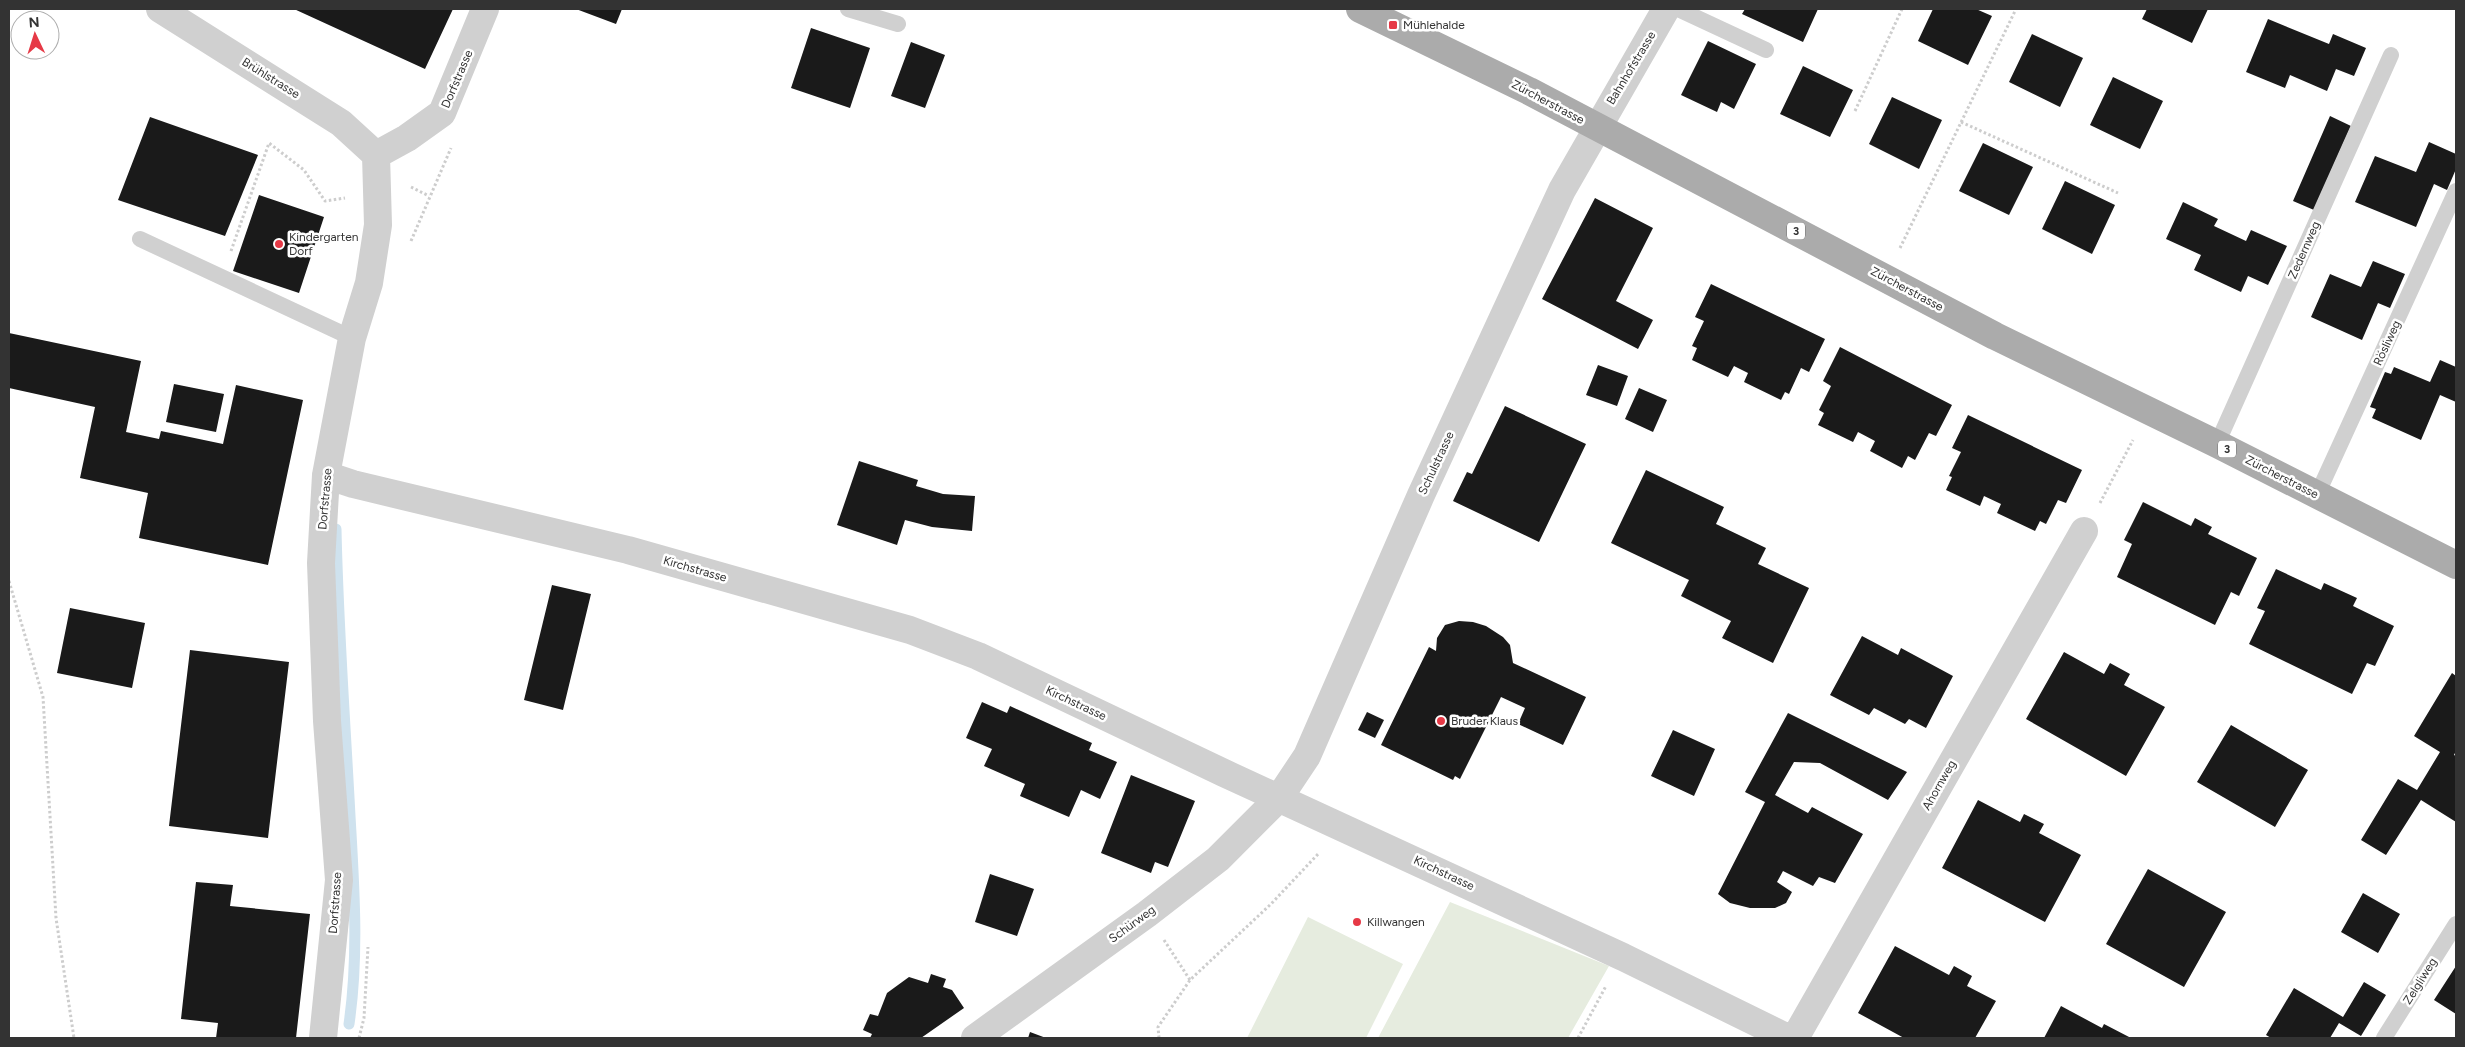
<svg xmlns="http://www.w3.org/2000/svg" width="2465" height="1047" viewBox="0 0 2465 1047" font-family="Figtree,sans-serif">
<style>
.green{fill:#e6ecdf}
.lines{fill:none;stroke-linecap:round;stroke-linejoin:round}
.stream{stroke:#cfe2ee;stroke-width:11}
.building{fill:#1a1a1a}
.path{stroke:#cdcdcd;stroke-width:3;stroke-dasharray:2.5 2.5;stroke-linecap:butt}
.service{stroke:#d0d0d0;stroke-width:16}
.minor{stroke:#d0d0d0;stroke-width:28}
.primary{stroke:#ababab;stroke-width:28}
.poi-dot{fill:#e63946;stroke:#fff;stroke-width:2}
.labels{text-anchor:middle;stroke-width:5;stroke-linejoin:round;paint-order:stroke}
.shield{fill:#fff;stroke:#707070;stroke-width:1}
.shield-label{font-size:11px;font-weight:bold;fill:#333}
.poi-label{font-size:12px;fill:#333;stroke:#fff;text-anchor:start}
.street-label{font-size:12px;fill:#333;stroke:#fff}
</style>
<rect width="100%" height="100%" fill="#fff"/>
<path class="green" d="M1450,902L1609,966L1568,1038H1378Z
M1308,917L1403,964L1366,1038H1247Z"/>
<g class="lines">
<path class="stream" d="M336,529C338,625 345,721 350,816C354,886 359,955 349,1024"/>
</g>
<path class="building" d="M294,9H453L425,69Z
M576,9H622L616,24Z
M1745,9H1818L1803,42L1742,14Z
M1933,9H1976L1992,16L1968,65L1918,41Z
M2147,9H2208L2192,43L2142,19Z
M2268,19L2329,44L2333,34L2366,48L2354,76L2336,69L2327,91L2290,75L2285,88L2246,72Z
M811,28L870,48L850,108L791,88Z
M2032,34L2083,58L2060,107L2009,82Z
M1708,41L1756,64L1734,109L1721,102L1717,112L1681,95Z
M911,42L945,55L925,108L891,96Z
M1803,66L1853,90L1830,137L1780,114Z
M2113,77L2163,101L2140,149L2090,125Z
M1892,97L1942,120L1919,169L1869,144Z
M2330,116L2351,126L2314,210L2293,201Z
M150,117L258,155L225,236L118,200Z
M2429,142L2456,154V169L2447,190L2434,184L2416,227L2355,202L2375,156L2416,172Z
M1983,143L2033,167L2009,215L1959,191Z
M2065,181L2115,205L2092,254L2042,229Z
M259,195L324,217L299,293L233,271Z
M1595,198L1653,228L1616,301L1653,320L1638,349L1542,299Z
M2183,202L2218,219L2214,226L2246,241L2251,230L2287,246L2268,285L2248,276L2241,292L2194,270L2201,255L2166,239Z
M2373,261L2405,274L2390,308L2378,303L2362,340L2311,317L2330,274L2361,287Z
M1711,284L1825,339L1809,372L1801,368L1789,394L1785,392L1781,400L1744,382L1748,373L1734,366L1728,377L1692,360L1697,348L1692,346L1704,321L1695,317Z
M9,333L141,361L126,432L159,439L161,431L223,444L236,385L303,400L268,565L139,538L148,493L80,478L95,407L9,388Z
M1840,347L1952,405L1936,436L1929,433L1915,460L1908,456L1902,468L1870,451L1875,441L1858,432L1853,442L1818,425L1824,413L1819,410L1831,386L1823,381Z
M2440,360L2456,367V402L2440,395L2421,440L2372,418L2376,409L2370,407L2385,372L2391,374L2394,367L2430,382Z
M1598,365L1628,376L1617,406L1586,395Z
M174,384L224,394L216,432L166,422Z
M1639,388L1667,400L1653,432L1625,419Z
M1505,406L1586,444L1539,542L1453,501L1467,472L1472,474Z
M1968,415L2082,470L2066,503L2058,500L2046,524L2040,521L2035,531L1997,513L2001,504L1984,496L1980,506L1946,490L1952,477L1949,476L1961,452L1952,448Z
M859,461L918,480L916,486L943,494L975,496L972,531L932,527L905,520L897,545L837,525Z
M1646,470L1724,507L1716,524L1766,548L1758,564L1809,588L1773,663L1722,638L1731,621L1681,596L1689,580L1611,543Z
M2143,502L2191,526L2195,518L2206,524L2212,527L2208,534L2257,558L2239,596L2231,592L2215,625L2117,577L2132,544L2124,540Z
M2276,569L2321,590L2324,583L2357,598L2353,606L2394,626L2375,666L2367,663L2352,694L2249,644L2265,611L2257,608Z
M552,585L591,594L563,710L524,700Z
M70,608L145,623L132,688L57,673Z
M1459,621L1473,622L1486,626L1503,637L1510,645L1513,663L1586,697L1563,745L1518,724L1525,708L1501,697L1460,779L1455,776L1453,780L1381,745L1429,647L1436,651L1437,638L1445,625Z
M1862,636L1898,655L1901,648L1953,676L1926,728L1909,719L1905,724L1874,708L1869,715L1830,695Z
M190,650L289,662L268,838L169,826Z
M2064,652L2104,674L2110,663L2130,674L2124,685L2165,707L2126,776L2026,719Z
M2452,673L2456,676V751L2454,755L2456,756V822L2421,800L2386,855L2361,840L2398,779L2417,790L2440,752L2414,736Z
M982,702L1007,713L1010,706L1065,731L1092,743L1089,750L1117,762L1100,799L1081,790L1069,817L1020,796L1025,784L984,766L992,749L966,738Z
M1367,712L1384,720L1375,738L1358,730Z
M1788,713L1907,772L1888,800L1820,763L1794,762L1775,795L1808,813L1812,807L1863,834L1835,883L1819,877L1813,886L1783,871L1777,882L1792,892L1786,903L1775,908H1750L1730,903L1718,894L1765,802L1745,792Z
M2231,725L2308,770L2275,827L2197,782Z
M1673,730L1715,749L1694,796L1651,776Z
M1131,775L1195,801L1168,867L1155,862L1151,873L1101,853Z
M1978,800L2020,822L2024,814L2044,824L2039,833L2081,855L2045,922L1942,868Z
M2148,869L2226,912L2184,987L2106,944Z
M990,874L1034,889L1017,936L975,922Z
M196,882L233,885L230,906L310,914L296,1038H216L218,1023L181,1019Z
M2363,893L2400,914L2378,953L2341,932Z
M1895,946L1949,975L1954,966L1972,976L1967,986L1996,1001L1975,1038H1904L1858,1013Z
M2456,966V1014L2434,1000Z
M931,974L946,979L943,987L952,990L964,1008L921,1038H870L872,1034L863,1030L870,1014L878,1016L887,993L909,977L928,983Z
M2364,982L2386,995L2361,1036L2339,1023L2330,1038H2271L2266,1035L2294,988L2343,1017Z
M2061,1006L2102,1028L2104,1024L2131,1038H2044Z
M1030,1032L1046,1038H1028Z"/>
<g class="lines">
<path class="path" d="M1855,111L1902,9
M1961,122L2118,193
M411,187L429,196
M411,241L451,148
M1900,248L2016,9
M231,251L269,143L304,170L325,201L345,198
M2100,503L2133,440
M9,581L43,697L56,918L74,1038
M1164,940L1190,980
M359,1038L364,1018L368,947
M1159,1038L1158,1027L1190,980L1271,904L1319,853
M1578,1038L1606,986"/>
<path class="service" d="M848,9L898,24
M1678,9L1766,50
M140,239L352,338
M2217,444L2391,55
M2317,495L2456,191
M2384,1038L2456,924"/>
<path class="minor" d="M160,9L341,123L376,155
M326,475L353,484L628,550L910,630L978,656L1224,773L1623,957L1788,1038
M323,1038L339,880L327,721L321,563L326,475L352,338L369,283L378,225L376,155L407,138L442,113L485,9
M975,1038L1147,914L1218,859L1279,798L1307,756L1421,495L1562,190L1666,9
M1795,1038L2084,531"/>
<path class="primary" d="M1360,9L1529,91L1995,336L2217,444L2456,565"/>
</g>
<g class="poi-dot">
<rect x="1388" y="20" width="10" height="10" rx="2.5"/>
<circle cx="279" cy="244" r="5"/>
<circle cx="1441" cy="721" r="5"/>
<circle cx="1357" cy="922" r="5"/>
</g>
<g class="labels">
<g class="shield">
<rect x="1787" y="222.5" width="18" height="17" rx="4"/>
<rect x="2218" y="440.5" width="18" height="17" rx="4"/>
</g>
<g class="shield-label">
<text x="1796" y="235">3</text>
<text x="2227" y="453">3</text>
</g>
<g class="poi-label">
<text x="1403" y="29">Mühlehalde</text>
<text x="289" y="241">Kindergarten<tspan x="289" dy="14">Dorf</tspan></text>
<text x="1451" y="725">Bruder Klaus</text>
<text x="1367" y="926">Killwangen</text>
</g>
<g class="street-label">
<text transform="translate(1631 68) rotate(-59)" y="4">Bahnhofstrasse</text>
<text transform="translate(271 78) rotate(32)" y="4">Brühlstrasse</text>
<text transform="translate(457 79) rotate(-67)" y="4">Dorfstrasse</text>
<text transform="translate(1548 102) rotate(28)" y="4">Zürcherstrasse</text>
<text transform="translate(2304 250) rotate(-66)" y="4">Zedernweg</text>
<text transform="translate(1907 289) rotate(28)" y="4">Zürcherstrasse</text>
<text transform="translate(2387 343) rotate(-65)" y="4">Rösliweg</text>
<text transform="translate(1436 463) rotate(-65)" y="4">Schulstrasse</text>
<text transform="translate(2282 477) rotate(27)" y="4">Zürcherstrasse</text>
<text transform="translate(325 499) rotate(-85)" y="4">Dorfstrasse</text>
<text transform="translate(695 569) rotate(16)" y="4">Kirchstrasse</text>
<text transform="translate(1076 703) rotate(25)" y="4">Kirchstrasse</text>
<text transform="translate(1939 785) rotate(-60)" y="4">Ahornweg</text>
<text transform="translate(1444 873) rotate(25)" y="4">Kirchstrasse</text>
<text transform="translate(335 903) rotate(-86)" y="4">Dorfstrasse</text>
<text transform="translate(1132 924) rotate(-36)" y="4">Schürweg</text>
<text transform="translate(2420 981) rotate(-58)" y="4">Zelgliweg</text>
</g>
</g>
<rect width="2465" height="1047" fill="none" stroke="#333333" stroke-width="20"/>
<g transform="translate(35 35) rotate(356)"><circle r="24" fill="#ffffff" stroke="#adadad"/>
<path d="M0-4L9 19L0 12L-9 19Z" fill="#e63946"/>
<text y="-8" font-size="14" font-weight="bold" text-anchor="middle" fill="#333333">N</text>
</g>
</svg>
